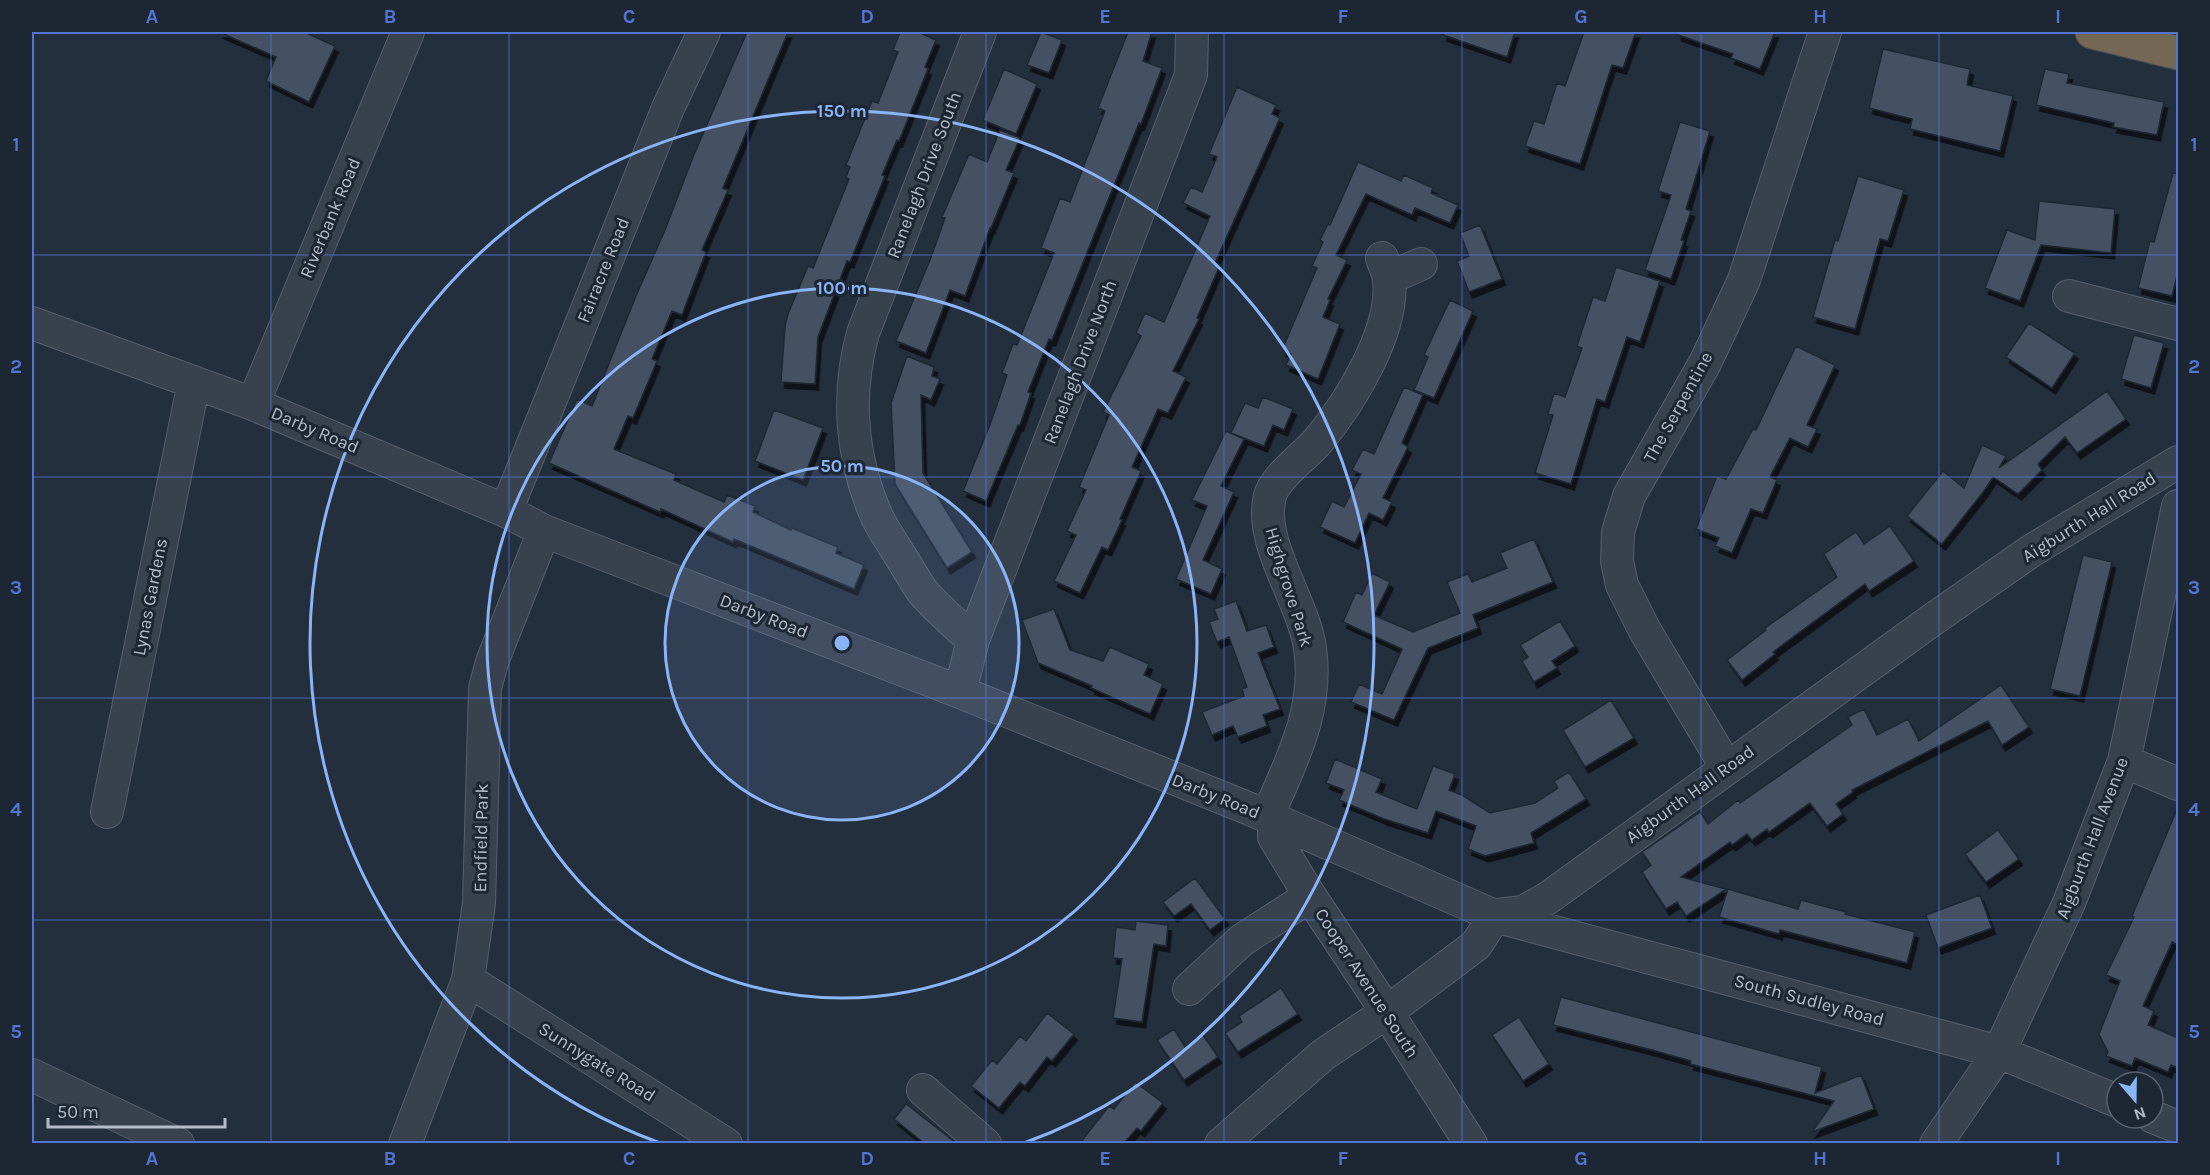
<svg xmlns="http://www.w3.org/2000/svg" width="2210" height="1175" viewBox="0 0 2210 1175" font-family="Karla,sans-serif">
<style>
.building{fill:#455162;stroke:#1f2835;stroke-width:1.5;filter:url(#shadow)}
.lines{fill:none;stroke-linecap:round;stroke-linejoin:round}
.minor-casing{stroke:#565f6c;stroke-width:34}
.highway-casing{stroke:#434c59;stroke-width:35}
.minor{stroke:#38414e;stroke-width:32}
.highway{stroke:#746855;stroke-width:33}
.grid{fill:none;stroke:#5274d3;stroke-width:1.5;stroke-opacity:0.55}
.ring{fill:none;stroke:#8ab4f8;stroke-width:3}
.labels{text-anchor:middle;stroke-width:6;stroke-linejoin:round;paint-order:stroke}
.street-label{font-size:18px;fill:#b4bcc9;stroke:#1d2633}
.centre{fill:#8ab4f8;stroke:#1d2633;stroke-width:3}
.ring-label{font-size:18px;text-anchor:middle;font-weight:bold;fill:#8ab4f8;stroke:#1d2633;stroke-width:6;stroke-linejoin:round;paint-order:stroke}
.neatline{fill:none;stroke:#5274d3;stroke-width:2}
.grid-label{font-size:20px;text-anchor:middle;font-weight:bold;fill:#5274d3}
</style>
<defs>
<filter id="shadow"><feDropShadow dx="3.5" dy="6" stdDeviation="0" flood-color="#0009"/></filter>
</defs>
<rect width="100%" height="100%" fill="#242f3e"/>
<path class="building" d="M219,32H304L335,46L309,102L266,81L276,57Z
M747,32H788L723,188L728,190L702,250L706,252L682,315L672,311L652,359L657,361L633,418L628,416L614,449L676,474L674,480L724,502L727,495L755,506L753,512L791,530L792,528L838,547L836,553L864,565L854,589L734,539L733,542L661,509L660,512L549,463L577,399L592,406L636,296L665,230L693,157Z
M900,32H918L936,40L925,67L928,69L899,141L897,140L882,175L885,176L850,262L847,261L818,337L815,384L781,382L785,326L788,314L808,266L813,268L849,179L846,177L850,167L846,165L872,101L878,103L898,52L893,50Z
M1041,32L1062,40L1049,73L1027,65Z
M1128,32H1152L1143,61L1162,68L1141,124L1139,123L1052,340L1049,339L1028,392L1031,393L1020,425H1018L986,501L963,491L991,422L1007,375L1002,373L1013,344L1017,345L1054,253L1041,248L1060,198L1070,202L1105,111L1098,108Z
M1444,32H1515L1507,57L1443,35Z
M1584,32H1636L1623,68L1612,65L1580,164L1525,146L1534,121L1544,124L1557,83L1565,86Z
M1678,32H1775L1760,69L1731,58L1733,54L1678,35Z
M1883,49L1970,69L1967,85L2013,96L2000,151L1910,129L1912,119L1869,108Z
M1004,69L1037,84L1016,134L983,120Z
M2045,69L2069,74L2067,83L2164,102L2157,135L2113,127L2114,123L2036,105Z
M1237,87L1276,105L1272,114L1280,118L1215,263L1220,265L1197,318L1199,319L1173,371L1186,377L1168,413L1158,409L1132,467L1141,471L1120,519L1122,520L1108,550L1102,547L1080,593L1054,581L1076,535L1067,531L1086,490L1079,487L1109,415L1103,412L1141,336L1136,333L1145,313L1164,322L1210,216L1183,203L1191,187L1202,192L1217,157L1209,154Z
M1680,122L1710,131L1686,209L1691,211L1681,240L1684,241L1671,279L1645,270L1671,195L1658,191Z
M1000,130L1020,138L1006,170L1014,173L991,228H990L965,296L950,290L926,353L896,341L930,260L945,218L942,217L969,154L987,162Z
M1358,162L1401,181L1404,175L1433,188L1431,193L1458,205L1450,223L1415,208L1412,215L1366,194L1336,255L1347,260L1328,299L1330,300L1323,317L1340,324L1318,379L1286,365L1291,354L1282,350L1317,268L1312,266L1323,242L1320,240L1328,224L1330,225Z
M2173,173L2178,174V271L2172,296L2138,288L2150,241L2154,242Z
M1858,176L1904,190L1888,241L1880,239L1855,329L1813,317L1835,240L1838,241Z
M2039,201L2115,209L2111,253L2041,245L2020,301L1985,288L2007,230L2035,240Z
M1480,225L1502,279L1469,292L1457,261L1469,256L1460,233Z
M1616,267L1660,281L1640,342L1627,337L1605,402L1597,399L1571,484L1535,473L1553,415L1548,414L1554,393L1565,397L1582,348L1577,346L1593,297L1605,301Z
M1450,300L1473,311L1434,398L1414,390L1428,357L1424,355Z
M2029,323L2075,353L2052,388L2006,357Z
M2134,335L2164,343L2151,388L2121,379Z
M1796,346L1835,365L1807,425L1817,429L1808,447L1790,438L1770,477L1777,480L1763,513L1751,509L1732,553L1715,546L1719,538L1696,529L1717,476L1726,479L1753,429L1756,430Z
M907,356L934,367L932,376L940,379L931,400L921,395L923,473L972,552L947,568L895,484L891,403Z
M1404,387L1423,395L1402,443L1408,447L1383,498L1392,502L1383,520L1369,513L1355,543L1320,527L1332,501L1344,507L1361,474L1352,470L1363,449L1374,454Z
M2107,391L2126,419L2077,453L2065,437L2038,464L2042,470L2018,494L1993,477L1984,491L1942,544L1907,516L1943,471L1964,488L1982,445L2006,456L1999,468Z
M1263,397L1293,409L1284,430L1273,425L1264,446L1231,433L1245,403L1258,408Z
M774,410L823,428L803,480L755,461Z
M1226,431L1244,439L1221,486L1234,492L1203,560L1222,569L1211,594L1176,579L1207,506L1192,500Z
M1890,526L1914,561L1869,591L1865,584L1773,652L1775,654L1742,680L1727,660L1766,630L1765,628L1837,577L1824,554L1856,532L1864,544Z
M1534,539L1553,582L1473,615L1478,628L1428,648L1394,720L1351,702L1359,684L1382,694L1402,649L1343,622L1356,592L1362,595L1372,573L1390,582L1374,615L1413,632L1460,613L1447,582L1468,574L1472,582L1507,568L1500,553Z
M2083,555L2112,562L2080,696L2050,689Z
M1236,601L1247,631L1266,625L1274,647L1258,653L1280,709L1263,715L1267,726L1238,737L1233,726L1212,735L1202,712L1244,696L1242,689L1247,687L1229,637L1217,642L1209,622L1218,619L1214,609Z
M1054,609L1070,650L1103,661L1110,647L1149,664L1144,675L1163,684L1150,714L1091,688L1092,686L1038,663L1022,620Z
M1560,621L1575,646L1552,661L1557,668L1534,682L1522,661L1528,657L1520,645Z
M2001,685L2029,727L2002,745L1988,721L1852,790L1853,792L1836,804L1843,814L1827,826L1810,803L1769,832L1767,829L1752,840L1747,834L1732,845L1730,842L1681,877L1726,889L1686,916L1677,902L1666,909L1642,872L1651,865L1642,852L1700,812L1708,824L1738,800L1740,803L1852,725L1848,717L1864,709L1877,735L1908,719L1919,741Z
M1611,700L1634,738L1585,767L1563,730Z
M1335,759L1382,779L1376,792L1417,809L1433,766L1455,774L1449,790L1462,795L1490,813L1535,803L1558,788L1554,781L1569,772L1586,799L1531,833L1534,843L1485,856L1468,849L1476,826L1436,811L1428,833L1384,819L1339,800L1344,790L1326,783Z
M2178,807V945L2172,942L2143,1006L2154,1011L2148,1025L2178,1038V1068L2171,1065L2168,1072L2135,1058L2132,1066L2106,1056L2108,1052L2099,1034L2120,981L2106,975L2134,917L2132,916Z
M1998,830L2019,859L1986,882L1965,854Z
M1195,878L1225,919L1210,930L1191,904L1174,916L1163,902Z
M1728,889L1798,909L1801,900L1846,912L1845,914L1915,932L1907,963L1780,930L1779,934L1719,917Z
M1980,895L1992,928L1938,948L1926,915Z
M1136,921L1168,925L1166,946L1154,944L1142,1022L1113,1018L1122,959L1113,958L1116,927L1135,930Z
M1281,988L1298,1014L1238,1052L1225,1033L1242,1022L1239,1016Z
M1561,997L1822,1067L1815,1093L1861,1075L1874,1109L1812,1132L1834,1101L1690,1064L1691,1061L1652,1050L1553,1025Z
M1047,1013L1074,1034L1052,1061L1047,1057L1025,1086L1020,1082L999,1108L971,1086L992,1060L997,1064L1020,1036L1026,1041Z
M1519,1017L1549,1064L1523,1081L1492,1035Z
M1174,1029L1185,1047L1203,1035L1218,1057L1184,1080L1157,1040Z
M1135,1082L1163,1103L1141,1131L1137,1128L1124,1143H1080L1109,1106L1114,1109Z
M906,1104L928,1121L956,1143H924L894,1119Z"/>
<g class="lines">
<defs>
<path id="minor" d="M1389,278L1421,264
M2069,296L2178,324
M32,323L253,404L506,511L544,531L960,692L1250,809L1495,916L1999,1052L2117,1101
M253,404L408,32
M506,511L668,108L704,32
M973,640C957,625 937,609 923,592C915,581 908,568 901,557C893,544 884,531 877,517C851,458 846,395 863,333L980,32
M960,692L973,640L1191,75L1192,32
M2124,761L2178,784
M1727,768L1644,629L1622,585L1617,561L1618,532L1629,496L1705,363L1744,280L1825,32
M107,812L194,382
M1267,817C1291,762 1319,710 1310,648C1303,600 1258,543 1270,496C1275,477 1304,457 1317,442C1349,404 1395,331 1389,279C1388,272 1384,265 1382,258
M1274,820V837L1310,896L1387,1012L1471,1144
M1498,915L1523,912L1548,898L1932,620L2031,551L2178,462
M468,980L726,1144
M1189,989L1242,940L1310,896
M32,1075L178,1144
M923,1090L985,1144
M2153,1117L2178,1127
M405,1144L468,980L479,903L485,688L492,662L544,531
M1221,1144L1323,1055L1387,1012L1476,945L1495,916
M1936,1144L1999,1052L2069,903L2124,761L2178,506"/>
<path id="highway" d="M2092,32L2178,53"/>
</defs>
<use href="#minor" class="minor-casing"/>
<use href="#highway" class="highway-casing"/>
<use href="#minor" class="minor"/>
<use href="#highway" class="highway"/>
</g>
<path class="grid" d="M271,32V1144M509,32V1144M748,32V1144M986,32V1144M1224,32V1144M1462,32V1144M1701,32V1144M1939,32V1144M32,255H2178M32,477H2178M32,698H2178M32,920H2178"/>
<circle cx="842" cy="643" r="177" fill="#8ab4f8" fill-opacity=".12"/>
<g class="ring">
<circle cx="842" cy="643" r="177"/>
<circle cx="842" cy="643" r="355"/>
<path d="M660 1143A532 532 0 1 1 1024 1143"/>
</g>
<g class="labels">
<g class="street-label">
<text transform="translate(924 175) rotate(-69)" y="6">Ranelagh Drive South</text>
<text transform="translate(330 218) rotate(-67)" y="6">Riverbank Road</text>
<text transform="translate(603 270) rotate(-68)" y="6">Fairacre Road</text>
<text transform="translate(1080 362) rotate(-69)" y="6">Ranelagh Drive North</text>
<text transform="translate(1678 407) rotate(-61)" y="6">The Serpentine</text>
<text transform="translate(315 430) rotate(23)" y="6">Darby Road</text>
<text transform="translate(2089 517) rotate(-32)" y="6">Aigburth Hall Road</text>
<text transform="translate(1289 587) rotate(73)" y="6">Highgrove Park</text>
<text transform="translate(150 597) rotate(-79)" y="6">Lynas Gardens</text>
<text transform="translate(764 616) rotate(21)" y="6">Darby Road</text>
<text transform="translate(1690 794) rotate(-36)" y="6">Aigburth Hall Road</text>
<text transform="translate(1216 796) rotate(22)" y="6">Darby Road</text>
<text transform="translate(481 838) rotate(-89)" y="6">Endfield Park</text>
<text transform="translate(2092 838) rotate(-69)" y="6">Aigburth Hall Avenue</text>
<text transform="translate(1367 983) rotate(57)" y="6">Cooper Avenue South</text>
<text transform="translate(1809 1000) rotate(15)" y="6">South Sudley Road</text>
<text transform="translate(597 1062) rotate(32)" y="6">Sunnygate Road</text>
</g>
</g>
<circle cx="842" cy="643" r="9" class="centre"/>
<g class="ring-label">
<text x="842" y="117">150 m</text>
<text x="842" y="294">100 m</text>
<text x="842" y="472">50 m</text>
</g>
<rect width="2210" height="1175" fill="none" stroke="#1d2633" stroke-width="66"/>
<g transform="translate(2135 1100) rotate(160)"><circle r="28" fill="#1d2633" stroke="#59626f" stroke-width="1.5"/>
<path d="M0-4.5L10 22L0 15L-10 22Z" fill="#8ab4f8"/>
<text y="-9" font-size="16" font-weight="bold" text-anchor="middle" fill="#b4bcc9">N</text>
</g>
<path d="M48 1118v9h177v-9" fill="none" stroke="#b4bcc9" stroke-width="3"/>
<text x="57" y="1118" font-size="18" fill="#b4bcc9" stroke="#1d2633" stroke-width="4.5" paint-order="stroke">50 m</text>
<rect x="33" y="33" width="2144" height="1109" class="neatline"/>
<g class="grid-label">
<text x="152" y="23">A</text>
<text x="390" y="23">B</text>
<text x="629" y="23">C</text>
<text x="867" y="23">D</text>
<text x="1105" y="23">E</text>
<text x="1343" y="23">F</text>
<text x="1581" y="23">G</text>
<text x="1820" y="23">H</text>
<text x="2058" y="23">I</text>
<text x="16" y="151">1</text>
<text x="2194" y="151">1</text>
<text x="16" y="373">2</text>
<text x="2194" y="373">2</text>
<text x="16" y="594">3</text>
<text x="2194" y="594">3</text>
<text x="16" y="816">4</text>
<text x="2194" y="816">4</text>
<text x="16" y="1038">5</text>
<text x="2194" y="1038">5</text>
<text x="152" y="1165">A</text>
<text x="390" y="1165">B</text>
<text x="629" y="1165">C</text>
<text x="867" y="1165">D</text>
<text x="1105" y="1165">E</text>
<text x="1343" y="1165">F</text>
<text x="1581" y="1165">G</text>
<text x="1820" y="1165">H</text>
<text x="2058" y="1165">I</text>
</g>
</svg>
